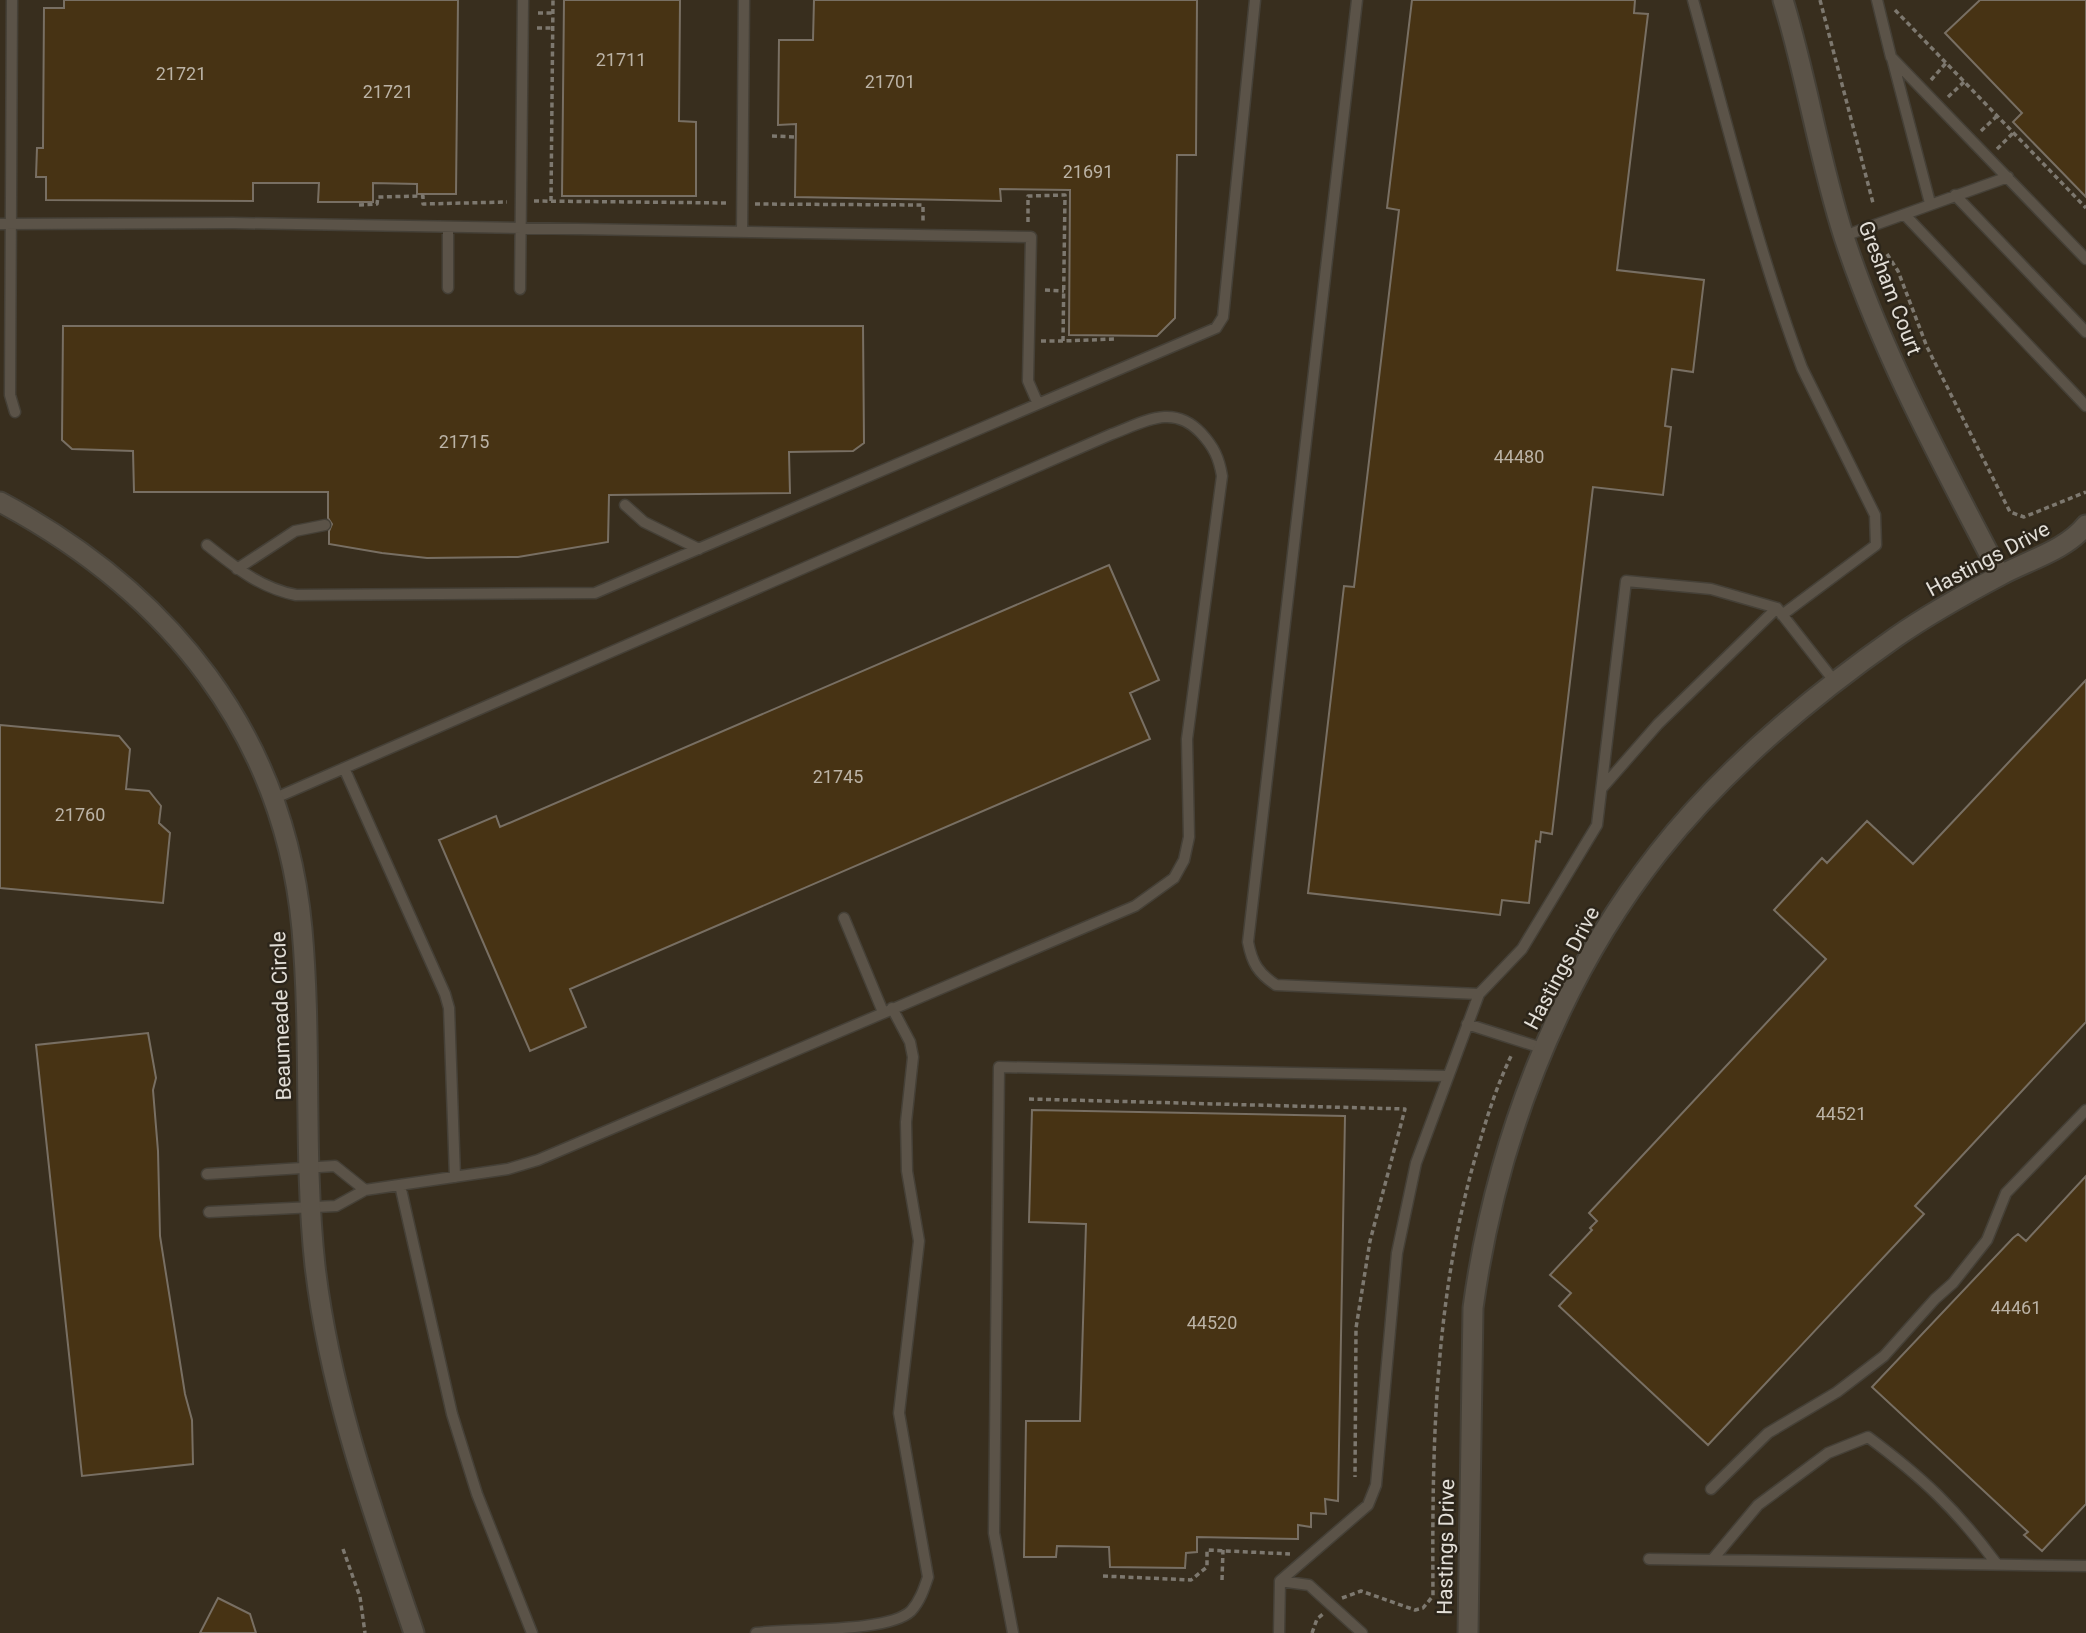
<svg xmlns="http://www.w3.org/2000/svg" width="2086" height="1633" viewBox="0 0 2086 1633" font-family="Roboto,sans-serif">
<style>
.built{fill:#382e1e}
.building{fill:#473314;stroke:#786f63;stroke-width:2}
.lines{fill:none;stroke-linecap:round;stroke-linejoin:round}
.service-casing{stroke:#454037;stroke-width:13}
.minor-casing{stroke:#454037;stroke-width:23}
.path{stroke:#7d786f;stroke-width:3.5;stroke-dasharray:5 3.5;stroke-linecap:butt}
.service{stroke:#5b5348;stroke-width:10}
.minor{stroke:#5b5348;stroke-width:19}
.labels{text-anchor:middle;stroke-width:5;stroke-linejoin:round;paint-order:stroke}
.number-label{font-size:18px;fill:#bbb3a6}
.street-label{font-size:21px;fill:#e2ded7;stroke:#2c251a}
</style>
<rect width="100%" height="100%" fill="#2c251a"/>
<path class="built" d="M0,0H2086V1633H0Z"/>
<path class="building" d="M64,0H458L456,194H417V184L373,183V202H318L319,183H253V201L46,200V177H36L37,148H43L44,8H64Z
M564,0H680L679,121L696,122V196H562Z
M814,0H1197L1196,155H1177L1175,318L1157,336L1069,335L1070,190L1000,189L1001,201L795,197L796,124L778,125L779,40H813Z
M1412,0H1635L1634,13L1648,14L1617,270L1704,280L1693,372L1672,369L1665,426L1671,427L1663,495L1593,487L1552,834L1541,832L1540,842L1536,841L1529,903L1502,900L1500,915L1308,893L1344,586L1354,587L1399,210L1387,208Z
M1980,0H2086V197L2013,122L2022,113L1945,33Z
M63,326H863L864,443L853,451L789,452L790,493L609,495L608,542L518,557L427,558L382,553L329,544V531L332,524L328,518V492H134L133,451L72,449L62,440Z
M1109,565L1159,680L1130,693L1150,739L570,989L586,1027L530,1051L439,840L496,816L500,827Z
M2086,680V1022L1915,1206L1924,1214L1708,1445L1559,1306L1571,1293L1550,1275L1592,1230L1590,1228L1597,1221L1589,1213L1826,959L1774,910L1822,858L1827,863L1867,821L1913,864Z
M0,725L119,736L130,749L126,789L149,791L161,806L159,823L170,833L163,903L0,888Z
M148,1033L156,1078L153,1090L158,1151L160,1236L185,1394L192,1420L193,1464L82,1476L36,1045Z
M1032,1110L1345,1116L1338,1501L1325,1499L1326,1514L1311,1513V1527L1298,1525V1539L1197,1537V1552L1186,1553L1185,1568L1110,1567L1109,1547L1057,1546L1056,1557H1024L1026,1421H1080L1086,1224L1029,1222Z
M2086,1176V1504L2042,1551L2024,1535L2028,1532L1872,1387L2013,1238L2018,1234L2026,1241Z
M218,1598L250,1614L256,1633H200Z"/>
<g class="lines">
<defs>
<path id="service" d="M12,0L10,395L15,412
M1357,0L1248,942C1252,963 1258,973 1276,985L1479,994
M1693,0C1727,123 1757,248 1802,368L1875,515L1876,545L1782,615
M1877,0L1891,57L2086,259
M1892,58L1930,203
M1955,195L2086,332
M1905,215L2086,406
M0,224L233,223L1031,237L1028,381L1038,404
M742,232L744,0
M1844,236L2008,177
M448,288V227
M520,289L523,0
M625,505L644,522L699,549
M207,545C235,567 260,588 296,595L595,593L1216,328L1223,317L1255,0
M237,569L295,531L325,525
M344,768L445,994L449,1008L455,1177
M1602,788L1658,724L1777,608
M844,918L883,1012
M1467,1024L1545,1049
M207,1174L335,1166L365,1190
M400,1185L452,1414L477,1494L532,1633
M209,1212L336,1206L365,1190L508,1169L538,1160L1135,906L1174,878L1184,860L1189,837L1187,739L1222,476C1219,458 1214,447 1201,433C1173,403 1144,422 1112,434L273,799
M1711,1489L1768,1433L1837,1392L1884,1356L1935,1299L1953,1283L1987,1240L2006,1193L2086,1110
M1649,1559L2086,1566
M1712,1560L1758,1505L1828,1453L1868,1437C1922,1477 1956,1509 1996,1563
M1280,1581L1309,1585L1362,1633
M756,1633C791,1628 888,1633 911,1611C920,1601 924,1589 928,1577L899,1413L919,1241L907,1171L906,1122L913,1057L910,1042L892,1008
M1013,1633L994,1533L999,1067L1446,1076
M1279,1633L1280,1581L1368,1505L1376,1485L1397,1253L1416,1163L1479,994L1522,949L1597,825L1626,581L1711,589L1777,608L1835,682"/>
<path id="minor" d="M1783,0C1807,78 1819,160 1844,237C1883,356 1943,465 2000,575
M0,502C169,592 284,734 302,929C312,1041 303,1154 315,1266C330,1394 373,1512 414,1633
M1468,1633L1473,1308C1495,1146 1556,983 1658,853C1724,769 1809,698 1896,637C1929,614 1965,594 2001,575C2029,560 2066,550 2086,525"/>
</defs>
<use href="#service" class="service-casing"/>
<use href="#minor" class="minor-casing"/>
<path class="path" d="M1820,0L1873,203
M1895,10L2086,208
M538,13H553
M537,28H553
M1931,80L1946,63
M1948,97L1964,82
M1981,131L1997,116
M772,136L796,137
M1997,149L2013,133
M534,201L729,203
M551,201L553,0
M755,204L923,205V221
M359,205L377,204L378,197L423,196V204L507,202
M1028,222V196L1065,195L1063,341L1115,339
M1887,254L1898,271L1927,347L2010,512L2024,517L2086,492
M1045,290L1064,291
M1041,341H1063
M1029,1099L1405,1109L1370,1241L1356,1328L1355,1477
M343,1549L360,1597L365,1633
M1103,1576L1191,1580L1207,1567V1550L1290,1554
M1222,1580L1223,1550
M1342,1598L1361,1591L1415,1610L1423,1608L1433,1596C1432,1450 1434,1311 1472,1169C1483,1130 1494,1091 1512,1054
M1312,1633L1317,1619L1323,1614"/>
<use href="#service" class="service"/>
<use href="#minor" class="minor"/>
</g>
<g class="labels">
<g class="number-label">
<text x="621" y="66">21711</text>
<text x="181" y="80">21721</text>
<text x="890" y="88">21701</text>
<text x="388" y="98">21721</text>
<text x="1088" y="178">21691</text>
<text x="464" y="448">21715</text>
<text x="1519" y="463">44480</text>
<text x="838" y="783">21745</text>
<text x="80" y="821">21760</text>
<text x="1841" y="1120">44521</text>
<text x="2016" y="1314">44461</text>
<text x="1212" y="1329">44520</text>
</g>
<g class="street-label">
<text transform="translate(1890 288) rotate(69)" y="7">Gresham Court</text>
<text transform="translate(1988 559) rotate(-28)" y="7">Hastings Drive</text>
<text transform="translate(1562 968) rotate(-62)" y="7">Hastings Drive</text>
<text transform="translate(281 1016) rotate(-92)" y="7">Beaumeade Circle</text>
<text transform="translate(1446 1547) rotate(-89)" y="7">Hastings Drive</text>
</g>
</g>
</svg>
